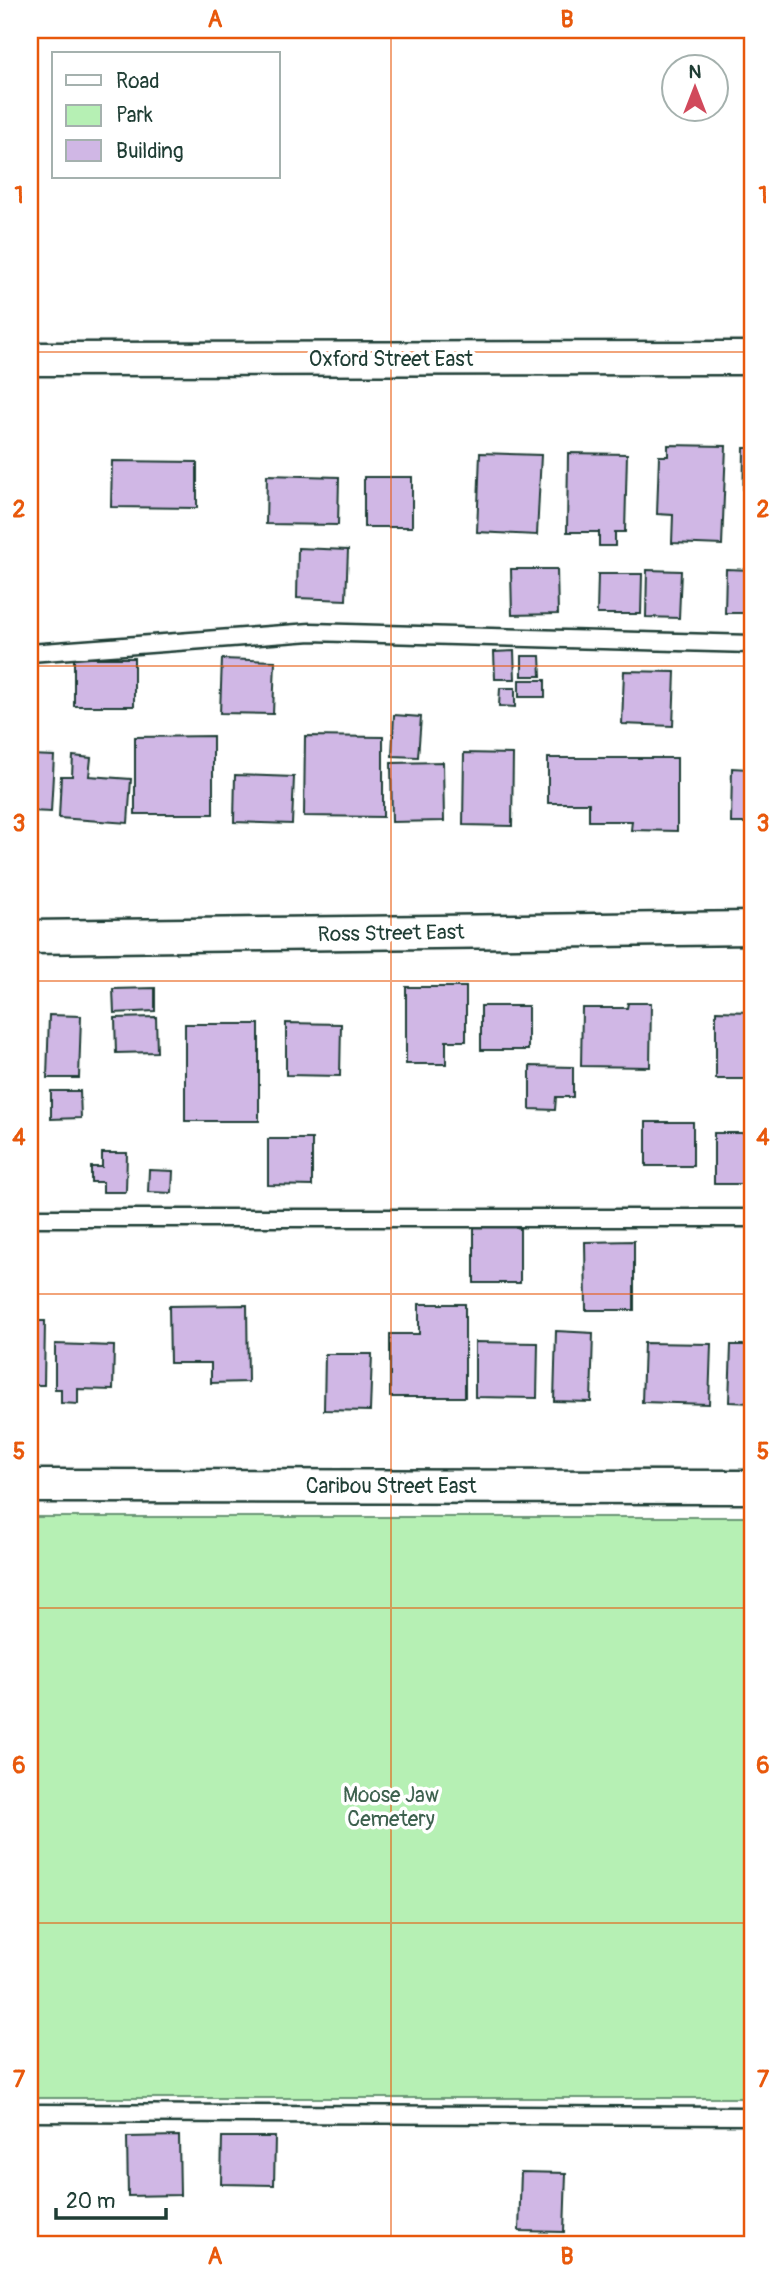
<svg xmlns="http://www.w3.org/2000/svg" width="782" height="2275" viewBox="0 0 782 2275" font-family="Pangolin,sans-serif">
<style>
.green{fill:#b6f0b4;stroke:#6a9674;stroke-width:2}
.building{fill:#d0b7e5;stroke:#1f3d34;stroke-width:2}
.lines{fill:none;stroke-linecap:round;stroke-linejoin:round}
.service-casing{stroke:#1f3d34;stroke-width:21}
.minor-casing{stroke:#1f3d34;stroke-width:37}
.service{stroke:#fff;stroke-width:16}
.minor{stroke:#fff;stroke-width:32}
.grid{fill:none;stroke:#e8590c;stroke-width:2;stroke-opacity:0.55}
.labels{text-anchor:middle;stroke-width:7;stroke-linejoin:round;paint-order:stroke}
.street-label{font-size:21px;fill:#1f3d34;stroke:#fff}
.park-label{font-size:21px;fill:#3d614e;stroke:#fff}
.neatline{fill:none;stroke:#e8590c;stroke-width:2.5}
.grid-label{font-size:23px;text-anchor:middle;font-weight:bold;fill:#e8590c}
</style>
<rect width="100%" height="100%" fill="#fff"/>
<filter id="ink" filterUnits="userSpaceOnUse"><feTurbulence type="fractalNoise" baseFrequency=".0143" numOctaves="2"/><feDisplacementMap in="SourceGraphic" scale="14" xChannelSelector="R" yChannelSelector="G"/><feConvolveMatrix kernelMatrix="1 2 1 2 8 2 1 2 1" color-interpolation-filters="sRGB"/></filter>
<g filter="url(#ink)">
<path class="green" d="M30,1517H752V2098H30Z"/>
<path class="building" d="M668,445L726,446L722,545L672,543L673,515L657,514L659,456H668Z
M744,448H752V513H743Z
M480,453L541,455L537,535L477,532Z
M568,453L627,454L625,532H615V546H599V532H567Z
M112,461L197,462V508L111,507Z
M267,475L339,477L338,525L266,524Z
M364,477H412V527H364Z
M298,548L348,550L346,600L297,598Z
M511,569H557L558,614L512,615Z
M726,569L752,570V613H725Z
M647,570L681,571L679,618L646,617Z
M598,574H642L641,614H597Z
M514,651L515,679H495L494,652Z
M522,656H540L541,676H522Z
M74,658H134V706H74Z
M222,659L275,661L273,714L220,713Z
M624,671L675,672L673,726L622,724Z
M519,680H545V697H519Z
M500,688H515V707L499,706Z
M394,715L421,717L418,757L392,756Z
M213,736V814H135V737Z
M305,736L383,737V817L304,816Z
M749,746H752V823H731L732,768L748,769Z
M464,753L513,754L512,826L463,825Z
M30,755L54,756L51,812L30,811Z
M73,756L91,758L89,776L131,779L128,823L59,818L61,776H72Z
M548,758H677V831L631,830L632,821H589V803H548Z
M443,762L444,821L392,822L391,763Z
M235,775L294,777L292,824L234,822Z
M406,987H466V1041H446V1064H406Z
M155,988V1011L114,1013L113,989Z
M628,1003H651L650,1067L581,1066L582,1008H627Z
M481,1006H528V1050H481Z
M716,1011L752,1012V1079H716Z
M49,1015L81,1016L79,1078H47Z
M156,1017L157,1052L116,1053L115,1018Z
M286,1023L341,1024L340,1076L286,1075Z
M185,1024H259V1121H185Z
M530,1066L573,1067V1097H556L555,1110L530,1109Z
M51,1091H80L81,1118L51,1119Z
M646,1122H693V1166H646Z
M714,1133H752V1184H714Z
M268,1139H312V1186L268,1185Z
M102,1153H127L126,1192H103V1182H91V1167H102Z
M149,1170L173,1171L172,1193L148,1192Z
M474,1219H520V1283H474Z
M634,1241V1310H586L585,1242Z
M419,1304H465V1397H390V1334H419Z
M247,1305L248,1382L211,1383V1363H170L169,1306Z
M30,1321H45L44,1385H30Z
M556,1331L593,1333L591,1402L554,1401Z
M475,1342L538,1343L537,1398L475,1397Z
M644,1343L711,1344L709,1404L642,1402Z
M55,1344L114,1346L113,1390L78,1389V1404L61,1403V1389H55Z
M731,1345H752V1403L729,1402Z
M325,1354H372L370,1411L324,1410Z
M179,2136L180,2195L128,2196L127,2137Z
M222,2137H275L274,2185L221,2184Z
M521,2172L566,2173L564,2232L519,2231Z"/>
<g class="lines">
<defs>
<path id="service" d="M30,653L311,632L752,644
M30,1218H752
M30,2113L752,2116"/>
<path id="minor" d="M30,359L752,358
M30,937L752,928
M30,1486L752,1487"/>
</defs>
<use href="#service" class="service-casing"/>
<use href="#minor" class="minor-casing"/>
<use href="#service" class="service"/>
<use href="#minor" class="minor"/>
</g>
</g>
<path class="grid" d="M391,30V2245M30,352H752M30,666H752M30,981H752M30,1294H752M30,1608H752M30,1923H752"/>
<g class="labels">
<g class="street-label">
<text x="391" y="366">Oxford Street East</text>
<text transform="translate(391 933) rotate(-1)" y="7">Ross Street East</text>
<text x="391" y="1493">Caribou Street East</text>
</g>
<g class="park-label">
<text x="391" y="1802">Moose Jaw<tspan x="391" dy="24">Cemetery</tspan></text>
</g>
</g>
<rect width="782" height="2275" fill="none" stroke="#fff" stroke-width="77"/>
<rect x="52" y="52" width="228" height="126" fill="#ffffff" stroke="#a5b1ae" stroke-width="2"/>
<rect x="66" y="75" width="35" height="10" fill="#ffffff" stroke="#a5b1ae" stroke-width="2"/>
<text x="116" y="88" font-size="21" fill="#1f3d34">Road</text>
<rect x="66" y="105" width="35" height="21" fill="#b6f0b4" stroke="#a5b1ae" stroke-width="2"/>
<text x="116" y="122" font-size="21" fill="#1f3d34">Park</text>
<rect x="66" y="140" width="35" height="21" fill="#d0b7e5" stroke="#a5b1ae" stroke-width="2"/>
<text x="116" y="158" font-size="21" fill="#1f3d34">Building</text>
<g transform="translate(695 88)"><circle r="33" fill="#ffffff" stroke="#a5b1ae" stroke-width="2"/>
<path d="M0-5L12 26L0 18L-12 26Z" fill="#d1495b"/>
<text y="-10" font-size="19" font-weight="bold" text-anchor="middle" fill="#1f3d34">N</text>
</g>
<path d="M56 2208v10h110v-10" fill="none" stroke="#1f3d34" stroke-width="3.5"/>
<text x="66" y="2208" font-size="21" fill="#1f3d34" stroke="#ffffff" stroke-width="5" paint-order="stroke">20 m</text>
<rect x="38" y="38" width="706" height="2198" class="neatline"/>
<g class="grid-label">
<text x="215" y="27">A</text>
<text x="567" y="27">B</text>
<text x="19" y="203">1</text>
<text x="763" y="203">1</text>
<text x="19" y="517">2</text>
<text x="763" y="517">2</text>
<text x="19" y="831">3</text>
<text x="763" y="831">3</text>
<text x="19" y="1145">4</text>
<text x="763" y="1145">4</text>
<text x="19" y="1459">5</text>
<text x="763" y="1459">5</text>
<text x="19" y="1773">6</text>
<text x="763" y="1773">6</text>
<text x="19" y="2087">7</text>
<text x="763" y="2087">7</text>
<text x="215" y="2264">A</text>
<text x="567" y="2264">B</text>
</g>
</svg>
